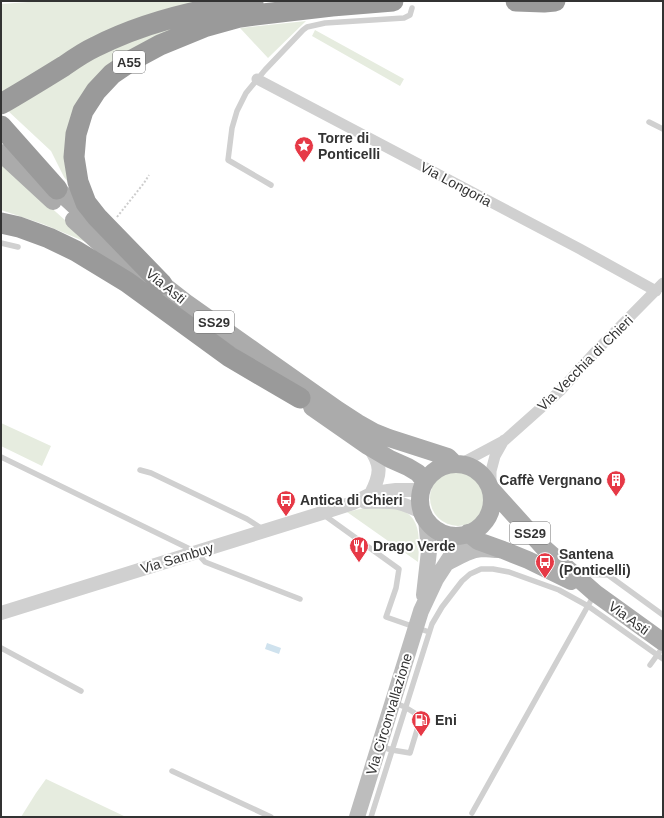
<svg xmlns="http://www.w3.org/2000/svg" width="664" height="818" viewBox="0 0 664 818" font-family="Arial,sans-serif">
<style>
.green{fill:#e6ecdf}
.water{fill:#cfe2ee}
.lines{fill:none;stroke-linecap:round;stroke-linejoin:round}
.path{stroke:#cdcdcd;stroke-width:2;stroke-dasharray:2 2;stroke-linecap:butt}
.service{stroke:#d0d0d0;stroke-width:5.5}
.minor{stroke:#d0d0d0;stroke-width:11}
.tertiary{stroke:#d0d0d0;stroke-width:14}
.secondary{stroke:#bdbdbd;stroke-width:16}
.primary{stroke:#ababab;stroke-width:18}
.motorway{stroke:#9a9a9a;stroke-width:21}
.labels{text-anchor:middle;stroke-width:4;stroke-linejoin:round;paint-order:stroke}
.shield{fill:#fff;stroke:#707070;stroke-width:1}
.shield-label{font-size:13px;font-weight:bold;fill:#333}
.poi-label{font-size:14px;font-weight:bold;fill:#333;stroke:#fff;text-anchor:start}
.street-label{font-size:14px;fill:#333;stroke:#fff}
</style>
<rect width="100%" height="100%" fill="#fff"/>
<path class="green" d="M42,1H221L1,96V4Z
M202,21L77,112L79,196L64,177L51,151L7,110L127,39Z
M306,21L268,58L240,28Z
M315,30L404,79L400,86L312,36Z
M1,163L93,245L43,224L1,210Z
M1,423L51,446L42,466L1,446Z
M430 498a28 28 0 1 1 56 0a28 28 0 1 1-56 0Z
M369,507C375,507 382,506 388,507C422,510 420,536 418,562L347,512Z
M46,779L126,817H21L36,793Z"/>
<path class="water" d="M267,643L281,648L279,654L265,649Z"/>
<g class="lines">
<path class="path" d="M117,217L144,183L149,175"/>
<path class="service" d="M649,122L663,129
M271,185L228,160L232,128L237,111L246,93L265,70L303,30L307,27L325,23L404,18L410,15L412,8
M1,243L18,247
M1,457L196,552L205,562L300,599
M140,470L151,473L247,519L264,530
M324,515L399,569L396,588L386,617L429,632
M580,574L608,575L663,615
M1,648L81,691
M650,665L663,647
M379,746L392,750L410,753L421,717L405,707L395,703
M172,771L271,817
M472,813L594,595
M371,817L432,624L442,607L462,581L470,574L481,569H493L509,572L559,590L588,606L663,659"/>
<path class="minor" d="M257,79L580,249L656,291
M460,464L505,440L560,391L597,350L663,283
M491,489V471L495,456L504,440"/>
<path class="tertiary" d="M369,447C382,465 381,474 371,494
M365,502C376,502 388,501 398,503C407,505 415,509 423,513
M1,613L322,513L353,503L371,494L388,491L396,490H422"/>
<path class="secondary" d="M449,562C460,556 470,550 482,549C488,549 493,550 499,550
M424,595L429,551L426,519
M357,817L421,611L436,579L453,553L461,544L464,535"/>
<path class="primary" d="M1,153L53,201
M47,180L95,224
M74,220L153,291
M151,274L162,284L185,302L260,355L338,410L358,423L374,432L389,438L448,457L455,464
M312,407L368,446L390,459L408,467L418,473L425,482
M420 500a36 36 0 1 1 72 0a36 36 0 1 1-72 0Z
M491,489L545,549L595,593L663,642
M468,533L478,541L503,550L528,560L571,581"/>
<path class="motorway" d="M516,1L544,2L555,1
M1,104C22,92 43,79 64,66C74,59 84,52 95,47C144,22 199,9 253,2
M1,126L57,189
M1,223L19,227L49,238L76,251L127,282L230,357L300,398
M162,284L97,217L86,203L78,182L74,157L76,134L83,111L96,91L112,74L134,59L160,45L204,27L240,17L263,14L332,6L393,1"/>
</g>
<defs>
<symbol id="sight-pin" viewBox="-11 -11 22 30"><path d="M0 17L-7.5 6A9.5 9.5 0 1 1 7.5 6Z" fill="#e63946" stroke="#fff"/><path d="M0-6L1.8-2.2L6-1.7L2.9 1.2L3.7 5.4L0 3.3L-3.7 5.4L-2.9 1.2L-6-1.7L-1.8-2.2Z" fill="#fff"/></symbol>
<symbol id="building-pin" viewBox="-11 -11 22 30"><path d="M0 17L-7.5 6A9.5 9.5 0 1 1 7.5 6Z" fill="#e63946" stroke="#fff"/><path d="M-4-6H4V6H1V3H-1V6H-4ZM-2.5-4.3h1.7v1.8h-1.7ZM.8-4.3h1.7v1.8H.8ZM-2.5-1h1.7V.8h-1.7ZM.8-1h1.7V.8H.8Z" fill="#fff"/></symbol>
<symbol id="bus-pin" viewBox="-11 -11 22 30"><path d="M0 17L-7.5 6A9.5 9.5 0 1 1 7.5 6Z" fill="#e63946" stroke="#fff"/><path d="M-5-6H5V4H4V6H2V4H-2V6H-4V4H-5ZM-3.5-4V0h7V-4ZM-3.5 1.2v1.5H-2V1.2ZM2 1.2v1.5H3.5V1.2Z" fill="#fff"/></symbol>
<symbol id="restaurant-pin" viewBox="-11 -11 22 30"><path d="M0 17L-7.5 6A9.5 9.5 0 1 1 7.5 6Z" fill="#e63946" stroke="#fff"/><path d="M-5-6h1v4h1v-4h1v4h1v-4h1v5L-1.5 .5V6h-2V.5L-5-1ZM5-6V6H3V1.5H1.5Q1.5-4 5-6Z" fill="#fff"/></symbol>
<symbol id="fuel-pin" viewBox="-11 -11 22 30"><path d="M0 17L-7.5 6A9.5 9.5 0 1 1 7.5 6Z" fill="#e63946" stroke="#fff"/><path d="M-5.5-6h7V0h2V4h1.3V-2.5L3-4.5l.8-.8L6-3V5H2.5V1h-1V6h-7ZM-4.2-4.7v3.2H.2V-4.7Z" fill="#fff"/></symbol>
</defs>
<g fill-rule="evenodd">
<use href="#sight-pin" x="293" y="135" width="22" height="30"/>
<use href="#building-pin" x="605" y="469" width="22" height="30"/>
<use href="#bus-pin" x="275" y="489" width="22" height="30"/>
<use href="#restaurant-pin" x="348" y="535" width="22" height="30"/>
<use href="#bus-pin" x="534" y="551" width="22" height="30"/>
<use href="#fuel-pin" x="410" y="709" width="22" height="30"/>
</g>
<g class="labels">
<g class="shield">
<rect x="113" y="51" width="32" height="22" rx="3"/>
<rect x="194" y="311" width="40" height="22" rx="3"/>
<rect x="510" y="522" width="40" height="22" rx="3"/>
</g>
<g class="shield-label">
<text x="129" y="67">A55</text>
<text x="214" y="327">SS29</text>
<text x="530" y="538">SS29</text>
</g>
<g class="poi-label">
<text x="318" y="143">Torre di<tspan x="318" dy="16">Ponticelli</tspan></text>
<text x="602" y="485" text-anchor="end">Caffè Vergnano</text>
<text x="300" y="505">Antica di Chieri</text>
<text x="373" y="551">Drago Verde</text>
<text x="559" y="559">Santena<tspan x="559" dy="16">(Ponticelli)</tspan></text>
<text x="435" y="725">Eni</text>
</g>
<g class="street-label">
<text transform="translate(456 184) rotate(28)" y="5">Via Longoria</text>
<text transform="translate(166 286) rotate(39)" y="5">Via Asti</text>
<text transform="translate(585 363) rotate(-45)" y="5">Via Vecchia di Chieri</text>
<text transform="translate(177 558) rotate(-17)" y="5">Via Sambuy</text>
<text transform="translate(629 618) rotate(36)" y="5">Via Asti</text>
<text transform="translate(389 714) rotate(-73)" y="5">Via Circonvallazione</text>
</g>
</g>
<rect width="664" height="818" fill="none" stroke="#333333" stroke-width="4"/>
</svg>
